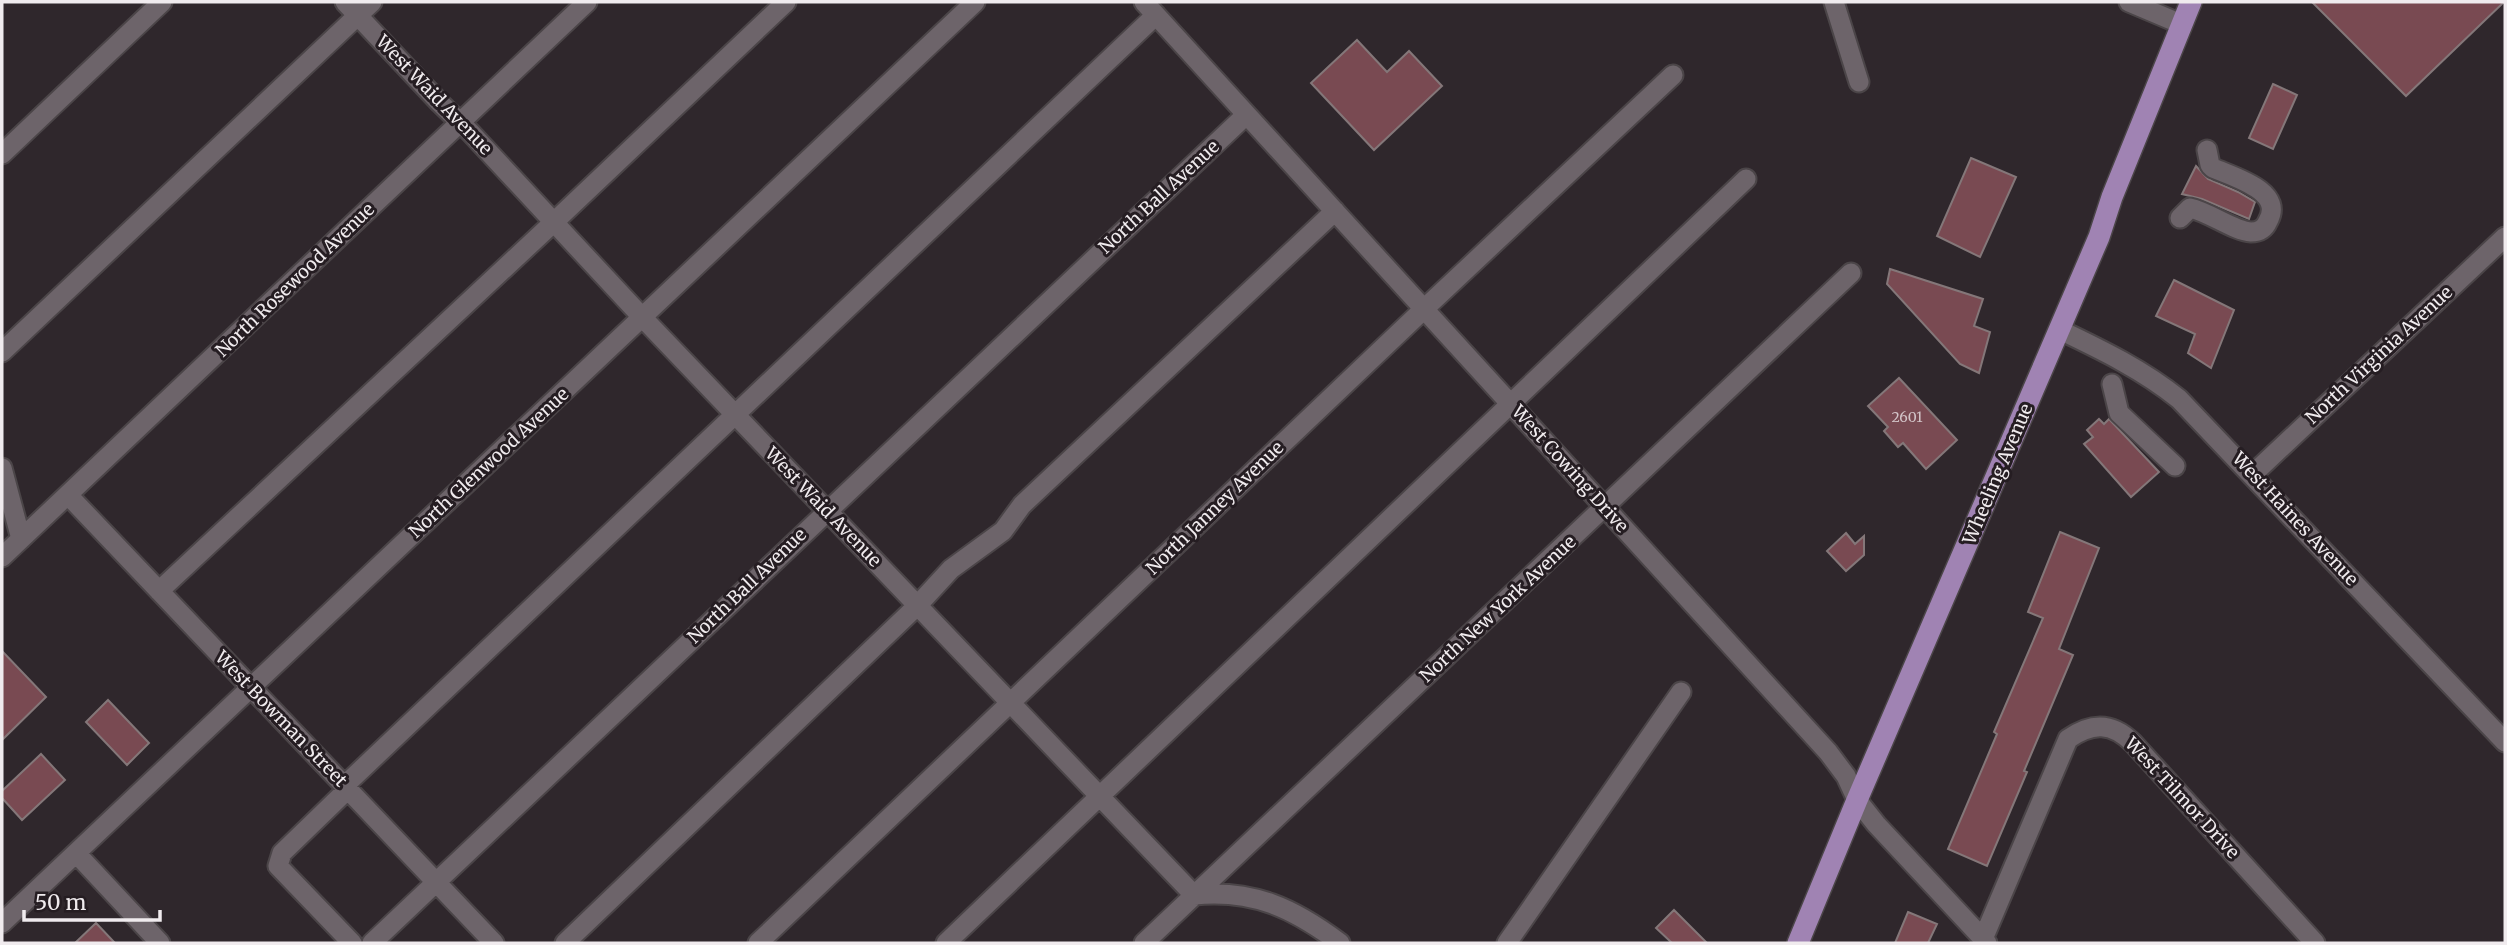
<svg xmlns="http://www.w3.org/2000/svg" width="2507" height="945" viewBox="0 0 2507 945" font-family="Merriweather,serif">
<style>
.building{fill:#794a52;stroke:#847779;stroke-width:2}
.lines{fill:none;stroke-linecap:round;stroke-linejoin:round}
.minor-casing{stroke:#4b4548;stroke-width:23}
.major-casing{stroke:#4b4548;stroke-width:24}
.minor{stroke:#6d646a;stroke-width:19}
.major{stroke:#a083b3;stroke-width:21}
.labels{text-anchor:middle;stroke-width:6;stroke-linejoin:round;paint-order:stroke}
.number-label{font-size:14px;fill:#d2c3c7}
.street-label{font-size:18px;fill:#f0ebee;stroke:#251d22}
</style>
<rect width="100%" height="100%" fill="#2f272c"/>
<path class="building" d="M2312,2H2504L2406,96Z
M1357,40L1387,72L1409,51L1442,86L1374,150L1311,83Z
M2273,84L2297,95L2273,149L2249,138Z
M1971,158L2016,177L1980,257L1937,236Z
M2196,166L2208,179L2238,192L2255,202L2249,219L2202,199L2182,194Z
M1890,269L1983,299L1974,326L1990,332L1979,373L1960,364L1887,284Z
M2174,280L2234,310L2211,368L2188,353L2195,334L2156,316Z
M1899,378L1957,440L1926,469L1903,443L1898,447L1884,431L1888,427L1868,406Z
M2099,419L2104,424L2109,419L2159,472L2131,497L2084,444L2093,437L2087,430Z
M2060,532L2099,548L2059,649L2073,655L2024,771L2027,772L1987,866L1948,849L1997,734L1994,732L2043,618L2028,612Z
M1846,533L1855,544L1864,536V555L1846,571L1827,551Z
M2,651L46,697L2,740Z
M108,700L149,743L127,765L86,722Z
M41,754L65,780L22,820L2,798V791Z
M1674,910L1707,943H1672L1656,928Z
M1908,912L1937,924L1928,943H1895Z
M96,923L115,943H75Z"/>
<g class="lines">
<defs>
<path id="minor" d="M345,2L440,103L470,132L642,317L1194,895C1253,889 1293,908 1340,943
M1144,2L1828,752L1846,776L1857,800L1876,824L1987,943
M1834,2L1859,82
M2129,2L2181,24
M2,154L162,2
M2180,218L2190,208C2209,212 2234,231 2251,232C2260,232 2265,228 2268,221C2285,191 2233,177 2213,168L2210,165L2207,150
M2060,330C2102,350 2143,370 2179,399L2505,742
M2,352L372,2
M2112,384L2119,413L2175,466
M2,468L21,539
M2253,474L2505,237
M68,495L494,943
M2,557L587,2
M159,591L554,222L786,2
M344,786L1156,15
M347,790L282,853L278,866L352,943
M76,853L160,943
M2,923L975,2
M1983,939L2068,739C2092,722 2112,722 2133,743L2315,943
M372,943L1246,115
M565,943L917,606L951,569L1003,531L1022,505L1335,211
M758,943L1424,309L1673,75
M946,943L1746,179
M1144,943L1851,273
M1507,943L1681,692"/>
<path id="major" d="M1798,943L1857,800L2099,237L2112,197L2191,2"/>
</defs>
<use href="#minor" class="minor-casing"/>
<use href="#major" class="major-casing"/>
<use href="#minor" class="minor"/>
<use href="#major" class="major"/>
</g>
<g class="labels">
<g class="number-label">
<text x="1907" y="422">2601</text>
</g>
<g class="street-label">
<text transform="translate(434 95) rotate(46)" y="6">West Waid Avenue</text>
<text transform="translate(1159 197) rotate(-43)" y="6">North Ball Avenue</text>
<text transform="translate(295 280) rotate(-44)" y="6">North Rosewood Avenue</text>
<text transform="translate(2379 355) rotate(-43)" y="6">North Virginia Avenue</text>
<text transform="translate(489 463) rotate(-43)" y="6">North Glenwood Avenue</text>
<text transform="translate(1570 469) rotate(48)" y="6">West Cowing Drive</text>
<text transform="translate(1998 474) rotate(-67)" y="6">Wheeling Avenue</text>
<text transform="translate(823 507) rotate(46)" y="6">West Waid Avenue</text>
<text transform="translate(1215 508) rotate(-44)" y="6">North Janney Avenue</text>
<text transform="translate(2295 519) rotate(47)" y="6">West Haines Avenue</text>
<text transform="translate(747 586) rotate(-44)" y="6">North Ball Avenue</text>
<text transform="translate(1498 609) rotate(-43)" y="6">North New York Avenue</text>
<text transform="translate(281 719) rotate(46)" y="6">West Bowman Street</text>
<text transform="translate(2182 798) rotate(47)" y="6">West Tilmor Drive</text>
</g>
</g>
<rect width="2507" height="945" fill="none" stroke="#f0ebee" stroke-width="7"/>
<path d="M24 910v10h136v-10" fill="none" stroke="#f0ebee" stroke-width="3.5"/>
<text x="35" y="910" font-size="21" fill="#f0ebee" stroke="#251d22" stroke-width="5" paint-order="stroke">50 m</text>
</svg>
